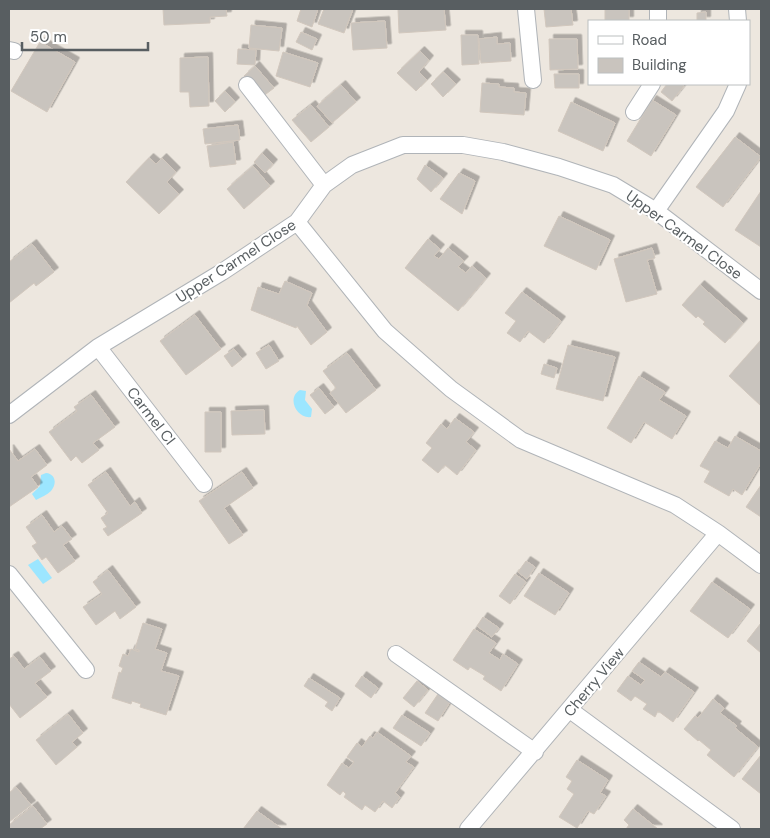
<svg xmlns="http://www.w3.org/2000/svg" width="770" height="838" viewBox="0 0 770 838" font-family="'DM Sans',sans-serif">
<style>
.water{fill:#9ce6ff}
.building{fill:#c9c4be;stroke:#d1c7bd;filter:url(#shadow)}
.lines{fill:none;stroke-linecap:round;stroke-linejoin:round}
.street-casing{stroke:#b0b4b8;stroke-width:18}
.street{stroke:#fff;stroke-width:16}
.labels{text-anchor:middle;stroke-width:4;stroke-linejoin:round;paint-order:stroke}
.street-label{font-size:15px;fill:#585e61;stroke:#fff}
</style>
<defs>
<filter id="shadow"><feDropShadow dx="4.5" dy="-4.5" stdDeviation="0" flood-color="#0004"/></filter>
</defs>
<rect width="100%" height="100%" fill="#ede7df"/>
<path class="water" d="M300,390L306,391L305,400L312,409L311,417C297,419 286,398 300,390Z
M46,473C56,474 57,484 51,491C47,495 41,497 36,500L32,494L40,486L41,475Z
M38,559L52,578L43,584L28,565Z"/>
<path class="building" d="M163,9H226L227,16L210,17V23L164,25Z
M301,9H318L312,27L297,21Z
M324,9H353L344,33L318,24Z
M398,9H444L446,30L399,33Z
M544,9H571L573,25L546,27Z
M605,9H629V21H605Z
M706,12V21H697V13Z
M385,21L387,48L353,50L351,23Z
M251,25L282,28L279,51L249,48Z
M301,32L317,39L312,50L296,42Z
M461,35H478L479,64L462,65Z
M497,37V44L510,43L511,61L481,63L479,39Z
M549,39H577L578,69L550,70Z
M40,42L75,62L47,112L11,91Z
M238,49L256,50L255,65L237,64Z
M420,51L429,60L419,72L427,80L416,91L397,73Z
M283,52L318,63L310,87L276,76Z
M208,57L209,106L190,107L189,92H180V58Z
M255,66L274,88L262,97L244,76Z
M443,72L456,84L443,97L431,84Z
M554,74H579V88H555Z
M482,83L499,84V87L514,88V92L526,93L524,115L480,112Z
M667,84H681L684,86L672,101L661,92Z
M341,85L356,102L332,123L317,106Z
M225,91L235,102L225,112L215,101Z
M652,100L676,115L651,156L627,141Z
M571,102L615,123L603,151L558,131Z
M311,105L329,127L311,142L292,120Z
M238,125L240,140L205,144L203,129Z
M735,137L761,157L723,207L696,187Z
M233,142L236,164L210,167L207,146Z
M262,153L273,164L265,173L254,162Z
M149,158L156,164L162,158L176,172L167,182L179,194L159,214L126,182Z
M425,165L443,178L431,192L417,179Z
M253,166L270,186L244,209L227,189Z
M459,173L475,181L462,214L440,199Z
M761,191V247L735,230Z
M559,216L610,240L596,270L544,246Z
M428,239L440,249L434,256L439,259L448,248L464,261L458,267L466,273L472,266L486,278L458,311L405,268Z
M32,244L54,272L36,286L34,283L9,303V262Z
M652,248L655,258L647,260L657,294L626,302L614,259Z
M285,281L312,293L307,305L327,332L311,345L297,326L296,328L251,310L258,287L279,294Z
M700,285L743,323L725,343L703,324L705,322L698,316L696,318L682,305Z
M522,292L561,321L544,343L528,331L520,342L507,333L516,321L505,313Z
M195,315L221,349L186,375L160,341Z
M761,340V406L729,376Z
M269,345L279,361L266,369L256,353Z
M568,345L615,357L603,401L556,389Z
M234,349L242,359L232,367L224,356Z
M347,353L376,390L346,413L330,393L336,388L323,371Z
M544,364L557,368L554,378L541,374Z
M639,376L665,392L659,400L686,416L672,439L644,422L631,443L607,428Z
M319,388L334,407L325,414L310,395Z
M91,395L115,427L93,443L99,450L82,463L76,456L71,461L49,432L77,411L74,407Z
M264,410L265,434L232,435L231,411Z
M205,412H221V452H205Z
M455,418L474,432L466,442L476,450L457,475L445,465L438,473L422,460L432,448L426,443L441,424L447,429Z
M735,436L761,451V463L742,495L733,489L729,496L704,482L710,471L700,466L715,441L728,448Z
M9,449L18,461L35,449L47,465L31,477L38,487L9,507Z
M106,472L130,506L135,502L142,513L108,536L103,529L107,527L101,518L108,513L88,485Z
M242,472L253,488L224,508L243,535L229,544L199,501Z
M761,485V517L746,507Z
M42,515L54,532L62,526L72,539L63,545L75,561L58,573L46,557L42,560L32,546L37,543L26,527Z
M526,561L535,567L527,579L518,572Z
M108,570L136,607L120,619L115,611L96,625L83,607L102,594L93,582Z
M539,573L569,593L555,615L524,596Z
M515,574L526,582L510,604L499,596Z
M712,582L750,609L728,638L690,611Z
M483,617L499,628L492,637L477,626Z
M143,623L162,629L155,649L167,653L161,671L179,676L166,715L140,707L141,704L132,701L131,704L112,698L119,672L121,673L123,668L119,666L123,654L128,656L131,649L139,652V650L135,649Z
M761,623V653L747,641Z
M474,629L496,643L489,653L500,660L503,654L518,664L501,691L483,679L485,676L470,667L468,670L453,660Z
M14,656L24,669L40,657L51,671L35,683L47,697L20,718L9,704V659Z
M639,662L661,677L665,672L694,692L673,722L658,711L655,717L643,709L647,704L635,696L631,701L617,691L628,676L641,685L645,680L632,671Z
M362,676L378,688L371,698L355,686Z
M309,678L340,698L332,711L325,706L328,702L304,686Z
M417,681L428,690L414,707L403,698Z
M438,694L450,702L438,721L425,713Z
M713,699L724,708L720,713L737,726L735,728L758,747L734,777L707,755L711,750L699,740L698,741L684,729L695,716L698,718Z
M68,714L83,733L72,742L77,747L56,765L36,740Z
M402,715L430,733L421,746L393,728Z
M377,732L411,756L406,762L414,767L395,793L400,797L392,808L383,801L375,812L365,805L362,810L344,797L346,794L343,791L340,795L327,785L342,763L349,768L354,762L347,757L357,743L362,747L370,736L373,738Z
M761,755V794L742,779Z
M577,760L608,780L600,793L606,796L594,814L588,811L577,828L559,817L574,794L567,789L572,781L566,777Z
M16,787L31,805L9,822V793Z
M33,806L47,824L40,829H9V825Z
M633,809L658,829H626L629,825L624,820Z
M257,811L282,829H243Z"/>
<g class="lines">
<defs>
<path id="street" d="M526,9L533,80
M658,9V21
M737,9L738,21
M9,50L14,51
M247,85L324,185
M634,112L652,84
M656,211L726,111L738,84
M297,222L385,331L451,389L521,440L675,505L718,533L761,565
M98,347L204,484
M9,415L98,347L222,272L297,222L324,185L352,165L403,145H463L503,152L559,167L613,185L656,211L761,291
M9,574L86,670
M396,654L535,752
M570,710L732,829
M468,829L718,533"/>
</defs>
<use href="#street" class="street-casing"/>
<use href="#street" class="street"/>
</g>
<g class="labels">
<g class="street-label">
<text transform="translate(684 235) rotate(36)" y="5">Upper Carmel Close</text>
<text transform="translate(236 261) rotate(-33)" y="5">Upper Carmel Close</text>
<text transform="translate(151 416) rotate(52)" y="5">Carmel Cl</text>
<text transform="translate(594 682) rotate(-50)" y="5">Cherry View</text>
</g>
</g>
<rect width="770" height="838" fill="none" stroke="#585e61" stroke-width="20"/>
<rect x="588" y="20" width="162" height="65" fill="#ffffff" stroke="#bcbfc0"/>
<rect x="598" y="36" width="25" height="8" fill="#ffffff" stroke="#bcbfc0"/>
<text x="632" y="45" font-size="15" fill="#585e61">Road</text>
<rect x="598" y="58" width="25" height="15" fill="#c9c4be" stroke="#bcbfc0"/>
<text x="632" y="70" font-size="15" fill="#585e61">Building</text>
<path d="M22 42v8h126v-8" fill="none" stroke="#585e61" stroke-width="2.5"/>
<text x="30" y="42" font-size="15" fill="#585e61" stroke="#ffffff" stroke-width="4" paint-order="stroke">50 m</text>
</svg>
